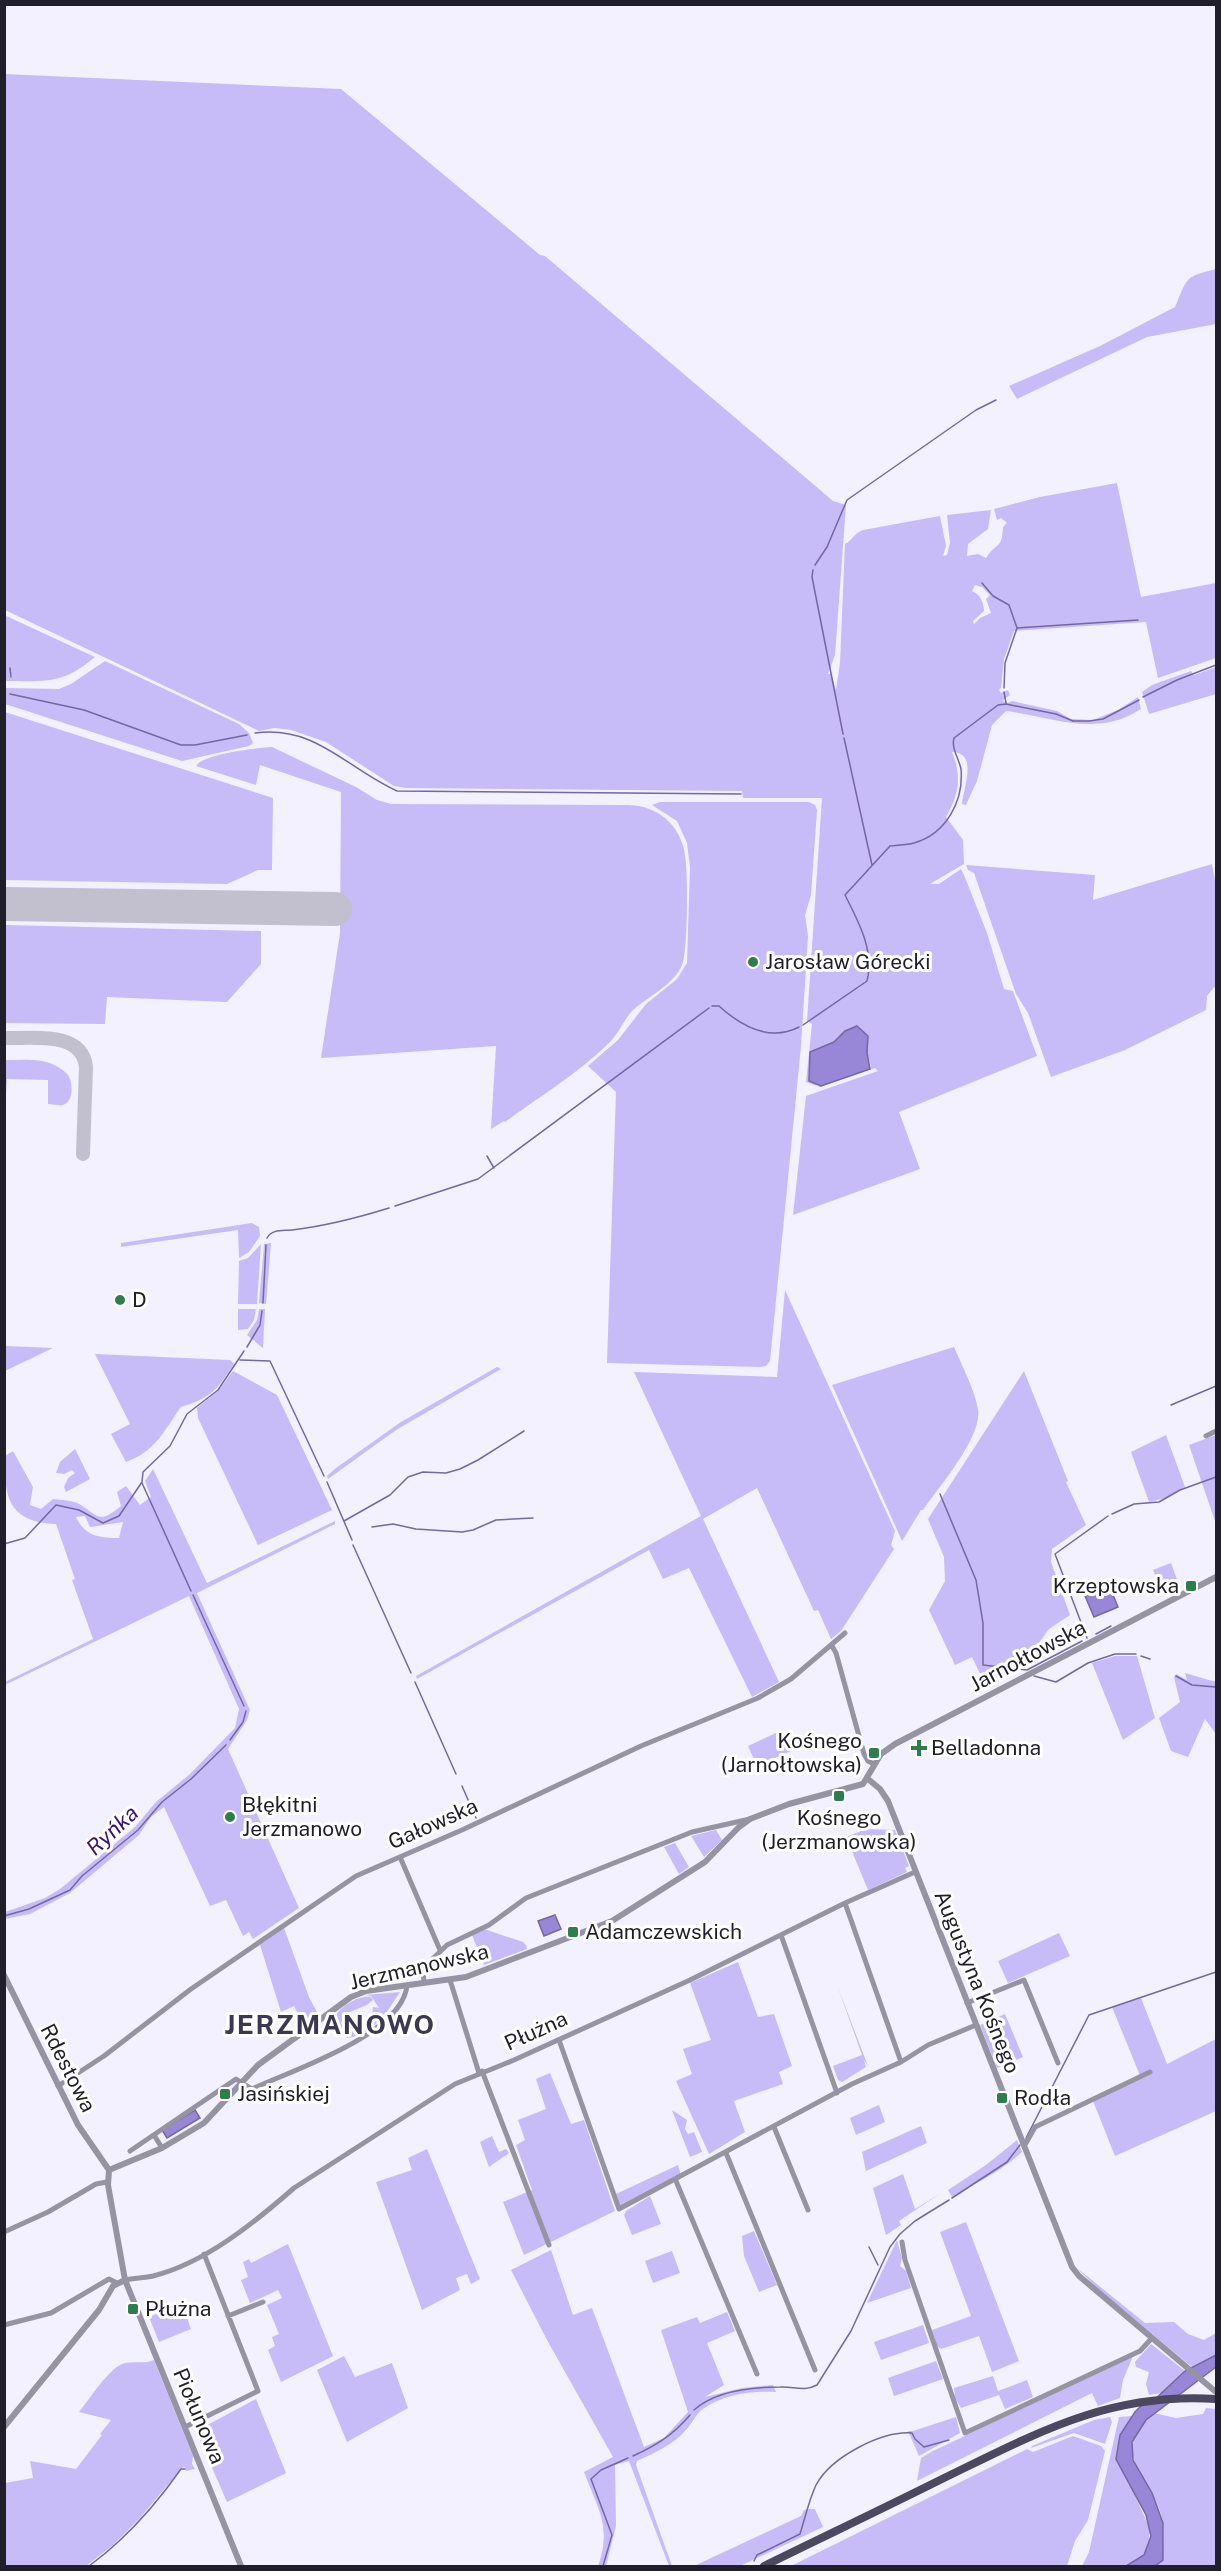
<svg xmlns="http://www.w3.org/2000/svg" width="1221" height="2571" viewBox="0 0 1221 2571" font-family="'Public Sans',sans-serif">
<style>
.green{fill:#c7bbf8;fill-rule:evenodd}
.water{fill:#9886d7;stroke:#7467a3;stroke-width:1.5}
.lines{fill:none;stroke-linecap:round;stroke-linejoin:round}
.stream{stroke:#7467a3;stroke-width:1.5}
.taxiway{stroke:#c2c0ce;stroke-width:14}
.runway{stroke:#c2c0ce;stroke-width:34}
.minor{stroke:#9694a2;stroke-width:5}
.tertiary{stroke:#9694a2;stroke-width:6}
.primary{stroke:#4c485f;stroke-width:8}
.poi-dot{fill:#2d7d4d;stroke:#fff;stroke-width:2}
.labels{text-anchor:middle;stroke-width:6;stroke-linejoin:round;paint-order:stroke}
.poi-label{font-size:21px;fill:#211e2b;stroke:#fff;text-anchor:start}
.street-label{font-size:21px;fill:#211e2b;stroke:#fff}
.water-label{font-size:22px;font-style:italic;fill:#391474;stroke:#fff}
.district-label{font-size:27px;font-weight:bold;letter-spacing:1.5px;fill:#3d3852;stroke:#fff}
</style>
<rect width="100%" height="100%" fill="#f3f1ff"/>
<path class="green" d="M4,74L341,89L540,255L545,256L833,501L846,505L835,655L828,674H831L836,690L840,663L845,544C853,540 852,535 863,530L940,516L946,546L943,556L947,555L950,543L947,515L991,510L988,529L968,544L967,556L978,554L986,558C997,541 1002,550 1003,527L1007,523L1001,518L997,520L994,509L1040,497L1117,483L1141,597L1216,583V658L1158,678L1146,622L1014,631L1004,659L1001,688L999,690L1001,693L1008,690L1010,695L1002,701L1008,703L1012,701L1057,711L1071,719L1093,720L1118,710L1138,697L1141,709C1097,738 1052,717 1006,711L992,725L977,781L966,805L962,804C963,788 979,753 952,752C962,777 959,794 946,817L963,840L964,864L930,884H939L961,869L964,875L987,933L1004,989L1013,991L1037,1056L899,1112L920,1169L793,1215L806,1096L878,1071L875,1068L820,1087L806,1082L812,1024L807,1021L822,798H743L742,791L406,788L394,786L326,742L291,730L274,728L259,731L5,610ZM975,585L982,587L990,595L986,599L991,613L980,618L974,624L973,621L984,611C984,603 980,594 972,591ZM839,1036L867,1041V1053L871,1067C867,1071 823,1086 817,1086L809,1076L810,1052L834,1042Z
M1216,269V324L1147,337L1017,399L1009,386L1100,346L1175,307C1188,277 1184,277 1216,269Z
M4,615L95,657C62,685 45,681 5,681Z
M105,661L239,724L249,733L253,743L249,746L182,761L5,704V688L59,689L71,684Z
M1216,667V694L1149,714L1142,692L1152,685L1191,671L1194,675Z
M5,712L273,798L272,870H258L227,884L5,880Z
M272,747L356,787L377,800L391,804L629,805C659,806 681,826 685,855C688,871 688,952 682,965C674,985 647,997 632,1011C623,1021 618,1035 608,1044C577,1074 539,1097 505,1122L504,1121L491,1129L496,1046L321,1058L340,933L341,792L260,765L256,785L196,766C203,754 256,748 272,747Z
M755,802H809L815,805L817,810L811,895L805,915L808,936L801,1046L770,1361L766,1366L760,1367L607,1363L616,1092L588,1066L618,1040L646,1004L677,979L687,963L690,867L687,843L677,821L652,805L660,802Z
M1212,864L1216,886V985L1207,996L1206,1010L1125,1050L1051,1077L1028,1013L1016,994L974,873L968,870L966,865L1095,875L1093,900Z
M5,925L261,931V964L227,1002L107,997L105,1024L5,1023Z
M5,1060C20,1060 38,1058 52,1064C57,1066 65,1071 68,1075C73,1082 74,1102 63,1105C59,1106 52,1104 48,1104V1080L7,1079L6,1095H5Z
M252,1223L259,1227L260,1236L249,1252L239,1258L238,1230L121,1247V1243Z
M271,1243L266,1304L259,1303L264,1244Z
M261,1244L257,1304H238L239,1261L248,1258Z
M785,1290L895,1531L891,1545L894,1549L841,1631L831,1639L818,1610L814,1611L757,1488L703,1519L779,1682L752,1697L689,1568L663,1579L649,1550L417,1679L416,1676L701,1516L634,1372L777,1377Z
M238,1309H256L254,1320L248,1329L238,1330Z
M259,1309H265L263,1348L247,1335L257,1320Z
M5,1346L53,1348L5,1371Z
M954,1347C962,1366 974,1388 978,1409C983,1436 938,1488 923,1510H921L902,1541L832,1385Z
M95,1354L230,1360L234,1364C217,1390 211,1398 181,1407C163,1432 156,1451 126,1462L111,1434L130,1424Z
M497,1367L501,1369L396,1430L328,1479L327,1476L336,1468L401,1422Z
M233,1371L277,1395L332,1510L258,1545L198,1418L197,1408L219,1390Z
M1024,1371L1068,1481L1066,1482L1086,1525L1052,1549L1051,1562L1070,1615L1049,1629L1039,1643L1041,1657L987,1688L972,1657L955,1665L929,1610L945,1581L944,1557L928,1519Z
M1166,1435L1185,1487L1166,1498L1149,1502L1131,1452Z
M1216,1435V1524L1189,1445Z
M75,1449L90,1479L66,1492L64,1487L68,1478L75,1473L72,1470L64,1474L56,1473L60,1462Z
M13,1451L33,1487L30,1505L41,1509L53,1499C61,1500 73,1500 81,1505C100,1518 100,1523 121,1506L117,1492L126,1486L140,1505L151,1497L145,1481L153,1469L207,1583L335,1521V1524L197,1593L250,1710L247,1720L228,1749L299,1908L253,1939L249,1932L243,1936L226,1900L210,1906L164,1807L151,1817L139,1835L70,1893L30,1914L5,1919V1912L45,1898L60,1889L135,1827L156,1802L190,1774L235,1728L239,1709L189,1596L5,1685V1682L93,1639L72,1580L75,1579L56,1524C8,1522 4,1497 5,1456ZM85,1516L90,1527L123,1522L119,1538C99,1538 85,1536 76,1517Z
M1171,1563L1180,1588L1164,1596L1153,1570Z
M1115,1656H1137L1155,1718L1123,1740L1092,1663Z
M1185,1673L1216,1682V1734L1205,1719L1188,1757L1171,1751L1159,1718L1180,1702L1174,1677L1176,1674L1187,1680Z
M780,1731L791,1751L757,1766L748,1746Z
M866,1829L895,1830L909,1866L905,1868L907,1872L868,1890L846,1837Z
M716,1830L722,1840L704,1857L691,1836Z
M675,1843L689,1867L679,1874L664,1847Z
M284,1928L309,1997L319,2016L305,2028L294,2006L281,2012L260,1945Z
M484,1929L523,1942L526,1945L527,1949L484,1965L472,1935Z
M1059,1933L1070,1956L1008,1983L998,1961Z
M738,1962L758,2017L774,2014L792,2066L779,2072L783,2084L734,2101L745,2132L709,2154L676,2081L692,2074L683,2049L711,2040L690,1983Z
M837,1985L868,2066L864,2060L866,2067L842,2082L838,2080L833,2066L862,2055Z
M400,1992L383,2018L381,2017C373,2029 362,2036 347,2038L336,2024L335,2016C342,2006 358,1995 371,1997L373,2000L367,2005L352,2011L341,2023L346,2032L361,2027L358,2023L372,2015L373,2007L379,2008L371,1996L365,1995Z
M1141,1998L1167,2064L1216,2039V2111L1115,2156L1093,2101L1141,2078L1112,2007Z
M1005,2014L1023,2057L997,2068L980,2025Z
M550,2073L571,2124L584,2120L615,2211L524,2255L503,2202L532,2190L516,2145L525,2140L518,2120L546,2109L536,2079Z
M879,2105L885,2122L856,2135L850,2118Z
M672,2110L687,2120L685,2129L688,2134L694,2132L702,2152L690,2157Z
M921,2126L927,2143L866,2171L862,2152Z
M492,2136L499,2152L506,2149L509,2153L489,2167L480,2142Z
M1017,2140L1022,2152C1001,2172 974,2183 952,2197L948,2190L986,2165Z
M427,2149L480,2279L471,2284L467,2274L456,2278L460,2290L422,2310L376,2182L412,2170L408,2158Z
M678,2165L681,2175L620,2207L616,2194Z
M903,2174L915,2209L941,2193L899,2221L901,2225L886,2235L873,2188Z
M650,2196L661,2224L632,2235L624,2215L626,2211Z
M966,2222L1019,2361L992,2372L979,2336L941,2349L937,2346L932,2330L971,2316L940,2232Z
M754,2231L777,2285L759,2292L744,2256L742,2236Z
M897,2240L902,2258L900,2266L906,2271L911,2288L867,2303Z
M288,2244L333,2356L281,2382L268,2350L275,2346L272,2337L279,2334L267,2305L282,2298L278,2290L250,2303L241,2280L248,2277L243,2262L249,2259L251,2263Z
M551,2250L573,2315L592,2308L644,2447L664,2438L688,2412L661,2330L697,2317L700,2323L727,2312L735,2331L707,2343L724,2385L705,2397L742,2388L773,2385L776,2392C751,2391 724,2394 703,2409C696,2414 692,2424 685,2431C673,2445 654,2453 637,2461L636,2465L672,2566H669L629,2461L615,2465L616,2526L606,2566H598C612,2527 598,2509 584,2472L613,2457L547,2340L511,2270Z
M672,2251L680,2273L653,2283L645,2261Z
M1077,2268L1145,2323L1174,2322L1188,2334L1204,2340L1216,2333V2355L1192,2367L1098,2289Z
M182,2303L191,2329L159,2342L149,2317Z
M923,2325L929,2343L881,2360L874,2342Z
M1151,2344L1185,2371L1161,2393L1149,2395L1146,2384L1149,2372L1136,2367L1135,2362Z
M344,2356L355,2377L392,2363L408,2408L347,2442L317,2370Z
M1133,2356L1123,2380L1120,2398L1098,2406L1092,2393L917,2481L921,2458L933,2451Z
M154,2360L193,2456L192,2464L195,2469L186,2471L185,2467L182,2468L139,2519L113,2545L86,2566H5V2483L33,2478L30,2461L76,2469L102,2435L100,2434L111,2420L79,2412C89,2400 110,2366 125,2363C135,2361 144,2364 154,2360Z
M936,2361L943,2379L894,2396L888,2378Z
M993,2376L998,2391L1027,2380L1033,2397L1005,2409L999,2395L961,2408L955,2398L954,2388Z
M256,2399L286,2473L227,2502L196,2431Z
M1206,2408L1216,2409V2566H1155L1163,2559C1163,2547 1165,2533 1163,2521C1153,2477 1105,2454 1154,2413L1176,2418L1203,2414Z
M1132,2416L1120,2435L1123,2469L1150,2529L1148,2549L1138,2561L1126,2566H1082L1089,2552L1119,2417Z
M956,2417L960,2433L919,2456L908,2431H913Z
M1110,2417L1112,2422L1105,2444L1074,2433L1031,2448L1032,2446L1094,2420Z
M1073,2436L1101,2446L1105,2451L1088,2520L1075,2541L1067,2566H791L1027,2449L1033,2452Z
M809,2509H815L823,2527L740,2566H694L801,2516L804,2510Z"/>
<path class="water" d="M857,1026L868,1036L867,1053L870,1069L821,1086L809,1081L810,1052L834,1042L845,1031Z
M1109,1585L1118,1607L1094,1617L1085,1596Z
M555,1915L561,1929L544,1936L538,1921Z
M195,2110L200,2118L167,2138L162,2130Z
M1216,2355V2367L1146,2420L1132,2442L1133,2460L1152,2493L1163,2523V2560L1155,2566H1126L1144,2555L1151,2536L1146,2515L1116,2459L1120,2435L1135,2412L1144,2403L1153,2401L1185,2371Z"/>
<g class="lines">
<path class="stream" d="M815,565L827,547L847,500L976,410L996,400
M813,570L812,577L843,734
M982,583L993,596L1009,605L1017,628L1005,663L1004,688
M1017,628L1138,620
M10,668L11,677
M1004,692L1006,703
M10,694L84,710L181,745H195L247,735
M1143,697L1177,680L1216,665
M255,733C316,725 346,768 397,791L741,794
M844,738L872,865
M712,1006H719C741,1026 770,1042 799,1027
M803,1025L867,981C875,951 858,921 845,895L890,846C898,845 906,845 914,843C946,834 964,801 961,769C959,759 951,748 954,738L998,705L1006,704L1056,714L1073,721H1089L1103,719L1139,700
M487,1156L494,1168
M395,1206L478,1179L709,1008
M267,1238C272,1229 282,1231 292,1230C325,1226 357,1218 389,1208
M263,1303L266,1245
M247,1347L260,1325L262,1311
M240,1360L270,1361L324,1476
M1171,1405L1216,1386
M327,1482L352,1540
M142,1483L191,1591
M940,1494L976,1580L983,1623V1665L1027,1670L1082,1641
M1112,1514L1134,1504L1159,1502L1180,1490L1216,1477
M344,1521L390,1495L408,1477L423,1472L446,1473L460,1469L478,1460L524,1431
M372,1527L393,1524L416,1529L462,1532L473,1530L496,1520L533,1518
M4,1544L25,1538L56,1505L79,1510L103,1523L119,1516L142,1482L143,1472L170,1446L187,1414L218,1390L244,1351
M353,1545L411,1673
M193,1595L244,1706
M1096,1634L1111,1626
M1087,1638L1055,1554L1108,1516
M1141,1656L1150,1659
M1034,1676L1056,1682L1088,1663L1115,1654H1136
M1176,1676L1192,1685L1216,1687
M415,1682L456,1774
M230,1740L243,1722L246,1711
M462,1786L476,1818
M4,1916L29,1909L70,1890L82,1876L138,1830L162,1802L191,1779L226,1745
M1026,2138L1089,2015L1216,1972
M952,2198L1007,2162L1020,2145
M869,2247L878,2265
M694,2410C715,2391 752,2387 780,2387C793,2386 804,2392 817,2385L851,2331L890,2247L900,2234L915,2221L949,2200
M633,2456C657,2445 673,2435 690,2415
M754,2561L757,2555L800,2534C805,2518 809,2500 816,2485C831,2457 881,2431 912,2433L915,2439L924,2447L949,2440
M89,2566C126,2539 155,2506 181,2469H185
M603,2566L612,2535L591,2479L601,2470L628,2458"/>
<path class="taxiway" d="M4,1038C32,1039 82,1030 86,1067L83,1154"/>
<path class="runway" d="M4,904L335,909"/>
<path class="minor" d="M1206,1436L1216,1431
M832,1646L836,1653L864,1754L868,1761L874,1764
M400,1857L440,1950
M845,1903L901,2062
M781,1935L837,2093
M450,1980L479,2073
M424,1983L423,1968L447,1945L489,1925L526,1898L692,1832L750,1819
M967,2003L1024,1980L1058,2063
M559,2040L619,2209L852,2084L901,2062L928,2045L976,2025
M482,2071L549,2245
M58,2086L104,2056L191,1989L356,1876L462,1830L641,1746L758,1698L791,1679L845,1633
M774,2127L808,2210
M154,2135L162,2148
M1023,2144L1026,2143L1035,2127L1150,2072
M130,2151L236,2079L252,2089C290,2071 403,2035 407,1985
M726,2153L815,2370
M676,2181L757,2374
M4,2232L48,2212L96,2184L107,2182
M902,2242L905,2260L965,2433L1140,2351L1152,2338
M125,2280C134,2278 144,2278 153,2276C205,2263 254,2223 294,2188L455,2084L514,2060L690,1980L845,1903L915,1872
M228,2316L263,2302
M4,2325L51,2313L109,2279L117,2283
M185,2427L258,2391L204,2254"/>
<path class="tertiary" d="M868,1779L880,1789L888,1801L1072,2267L1079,2276L1216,2392
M4,1975L78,2125L109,2170
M109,2170L162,2148L204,2123L258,2065L351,1997L366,1991L466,1977L612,1921L705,1862L739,1827L750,1819L789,1804L863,1784L881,1754L895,1744L1216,1577
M109,2170L108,2185L125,2280L241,2566
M4,2427L99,2310L113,2286L125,2280"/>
<path class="primary" d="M764,2566C823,2537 882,2509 940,2480C1035,2434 1108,2392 1216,2399"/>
</g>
<g class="poi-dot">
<circle cx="753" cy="962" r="6"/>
<circle cx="120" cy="1300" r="6"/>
<rect x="1185" y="1580" width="12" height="12" rx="3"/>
<path d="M916 1739h6v6h6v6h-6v6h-6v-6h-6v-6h6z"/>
<rect x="868" y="1747" width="12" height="12" rx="3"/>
<rect x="833" y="1790" width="12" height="12" rx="3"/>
<circle cx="230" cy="1817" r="6"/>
<rect x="567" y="1926" width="12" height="12" rx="3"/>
<rect x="219" y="2088" width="12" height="12" rx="3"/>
<rect x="996" y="2092" width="12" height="12" rx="3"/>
<rect x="127" y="2303" width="12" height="12" rx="3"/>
</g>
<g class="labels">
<g class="poi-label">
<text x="765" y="969">Jarosław Górecki</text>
<text x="132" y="1307">D</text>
<text x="1179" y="1593" text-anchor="end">Krzeptowska</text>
<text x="862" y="1748" text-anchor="end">Kośnego<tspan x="862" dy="24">(Jarnołtowska)</tspan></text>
<text x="931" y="1755">Belladonna</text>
<text x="242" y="1812">Błękitni<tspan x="242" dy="24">Jerzmanowo</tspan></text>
<text x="839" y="1825" text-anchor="middle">Kośnego<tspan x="839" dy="24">(Jerzmanowska)</tspan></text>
<text x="585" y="1939">Adamczewskich</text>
<text x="237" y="2101">Jasińskiej</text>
<text x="1014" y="2105">Rodła</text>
<text x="145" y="2316">Płużna</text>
</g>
<g class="street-label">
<text transform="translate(1028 1656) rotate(-28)" y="7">Jarnołtowska</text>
<text transform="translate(433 1824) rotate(-24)" y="7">Gałowska</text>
<text transform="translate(419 1967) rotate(-13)" y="7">Jerzmanowska</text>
<text transform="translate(977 1982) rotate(68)" y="7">Augustyna Kośnego</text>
<text transform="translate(536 2031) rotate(-24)" y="7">Płużna</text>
<text transform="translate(68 2068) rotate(63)" y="7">Rdestowa</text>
<text transform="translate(199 2416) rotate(67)" y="7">Piołunowa</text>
</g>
<g class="water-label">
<text transform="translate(112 1830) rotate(-43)" y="8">Ryńka</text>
</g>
<g class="district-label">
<text x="330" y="2034">JERZMANOWO</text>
</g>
</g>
<rect width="1221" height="2571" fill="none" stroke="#211e2b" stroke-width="12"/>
</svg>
